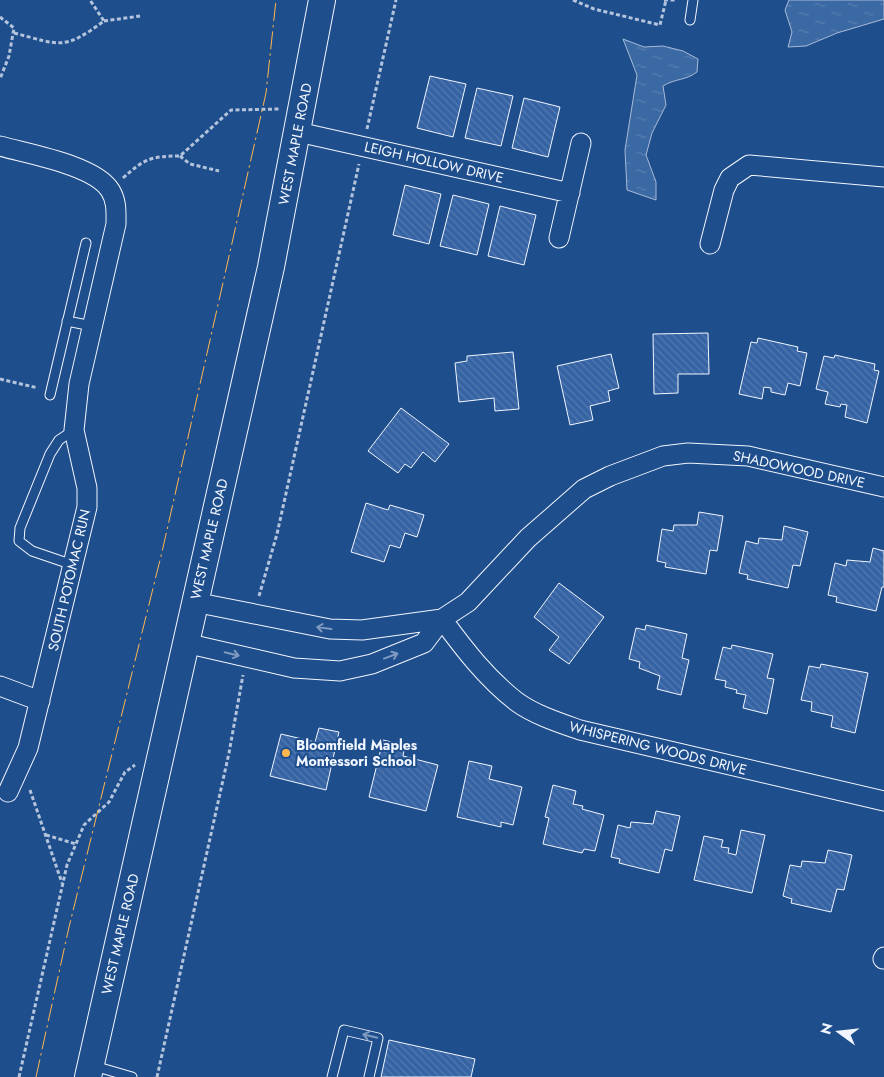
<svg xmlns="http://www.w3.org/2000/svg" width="884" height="1077" font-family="Jost,sans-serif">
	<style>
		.water { fill: url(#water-ripples); stroke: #a8bbd7 }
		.building { fill: url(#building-back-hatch); stroke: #f2f6ff }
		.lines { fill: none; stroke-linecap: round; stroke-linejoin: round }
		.service-casing { stroke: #f2f6ff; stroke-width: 11 }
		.minor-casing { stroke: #f2f6ff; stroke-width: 21 }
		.secondary-casing { stroke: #f2f6ff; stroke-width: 28 }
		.path { stroke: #b3c4dc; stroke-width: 3; stroke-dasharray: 4 2.5; stroke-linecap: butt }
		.service { stroke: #1f4e8c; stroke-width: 9 }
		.minor { stroke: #1f4e8c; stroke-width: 19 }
		.secondary { stroke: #1f4e8c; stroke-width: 26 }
		.power { stroke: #ffb74d; stroke-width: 1; stroke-dasharray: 18 4 2.5 4; stroke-linecap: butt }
		.oneway { stroke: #7e9ac0 }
		.poi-dot { fill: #ffb74d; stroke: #1f4e8c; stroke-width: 2 }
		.labels { text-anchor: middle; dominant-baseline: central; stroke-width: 4; stroke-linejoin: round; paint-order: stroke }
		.street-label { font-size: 14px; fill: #f2f6ff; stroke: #1f4e8c }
		.poi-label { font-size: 14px; font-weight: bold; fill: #f2f6ff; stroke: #1f4e8c; text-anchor: start }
	</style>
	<defs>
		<pattern id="water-ripples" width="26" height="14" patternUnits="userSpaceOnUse" patternTransform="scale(1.25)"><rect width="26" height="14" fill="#3b69a3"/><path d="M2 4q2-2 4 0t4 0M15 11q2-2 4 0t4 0" fill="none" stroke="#587fb1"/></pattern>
		<pattern id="building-back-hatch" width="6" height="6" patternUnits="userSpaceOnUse" patternTransform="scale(1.25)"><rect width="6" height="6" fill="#3563a3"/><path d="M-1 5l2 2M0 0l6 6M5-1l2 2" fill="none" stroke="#537ab1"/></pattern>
	</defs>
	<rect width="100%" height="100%" fill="#1f4e8c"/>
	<!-- water -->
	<path class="water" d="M789,0H884V19L837,33L806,46L788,47L792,32L785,10Z
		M623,39L644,47L663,46L683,51L698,59L697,72C685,81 676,78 663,86L666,105L652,133L646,155L656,182V200L627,190L625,150L637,75Z"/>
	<!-- building -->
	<path class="building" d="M430,76L466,84L453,137L417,128Z
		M477,88L513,96L501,146L465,138Z
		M524,98L560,107L548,157L512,148Z
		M405,185L441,194L429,244L393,235Z
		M453,195L489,204L477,255L440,246Z
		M500,206L536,215L524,265L488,256Z
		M708,333L709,374H678V393L654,394L653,334Z
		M758,338L798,347L797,351L807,353L800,386L788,383L785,395L771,392V388L764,387L762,399L739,394L751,342L757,343Z
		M513,352L519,409L495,411L494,398L459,402L455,363L467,361V356Z
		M611,354L619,388L608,391L610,401L590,406L593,420L570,425L557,366Z
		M835,355L875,364L874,370L879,371L867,423L845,417L847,405L841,404L840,407L825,404L828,392L816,389L824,356L834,358Z
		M401,408L449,444L435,462L423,452L411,468L405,464L398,473L368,451Z
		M366,503L388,510L390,505L424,515L417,537L405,533L400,548L390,545L384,562L351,552Z
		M699,512L723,516L717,551L710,550L706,574L665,567L666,563L657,561L662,529L673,531L674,525H697Z
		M784,526L808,532L800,566L793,565L788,588L747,579L748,575L739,573L746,541L758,544L759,538L782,540Z
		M873,548L884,551V587H882L876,611L836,602L837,597L828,595L835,563L846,566L847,560L870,562Z
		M559,583L604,617L569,664L549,650L559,637L534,617Z
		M646,625L687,634L682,658L689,660L681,695L657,689L660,676L639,668L640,662L629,659L636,628L645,630Z
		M732,645L773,654L767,678L774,679L767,714L743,708L746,695L736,693L737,690L725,687L726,681L715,679L723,647L731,649Z
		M821,664L868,673L855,733L831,727L833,716L811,711L812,702L801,700L809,666L820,668Z
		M319,728L339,732L326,790L270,776L281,734L315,742Z
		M383,740L405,745L403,756L438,765L426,811L369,797Z
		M469,761L492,766L489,779L522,787L513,825L501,822V827L457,817Z
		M553,785L576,791L573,804L583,806L582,809L604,815L595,851L584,849L582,853L543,844L549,818L545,817Z
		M656,811L680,816L672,851L665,849L659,873L619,863L620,859L611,857L618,825L630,828L631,822L653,824Z
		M741,830L765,835L752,893L694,880L704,836L723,840L721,847L729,848L728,853L736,855Z
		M828,850L852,855L844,890L837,889L831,912L791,903L792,899L783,896L790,865L801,867L802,861L825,863Z
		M389,1040L475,1059L471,1077H381Z"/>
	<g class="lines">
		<!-- service casing -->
		<g class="service-casing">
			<path id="service" d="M690,20L693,0
				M67,321L92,326
				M50,395L86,243
				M73,565L32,551L19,541L20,528L50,454L59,440L74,430
				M94,1066L132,1077
				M332,1077L344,1030L378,1038L369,1077"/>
		</g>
		<!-- minor casing -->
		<g class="minor-casing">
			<path id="minor" d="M298,132L570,193
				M0,146C28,154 94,165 110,190C117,201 116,212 116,224L79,384L74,430L87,488V507L28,748L8,792
				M559,238L581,143
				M710,244L724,190L730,178L749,165L884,177
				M194,602L330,629L362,630L442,619
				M442,619C464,649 487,679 517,702C535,715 560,723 580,730L884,801
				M185,643L294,668L340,671L372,664L424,643L442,619L468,602L528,538L584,489L610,476L663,456L688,453L748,456L884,487
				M0,686L40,701
				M883,959L884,957"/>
		</g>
		<!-- secondary casing -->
		<g class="secondary-casing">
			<path id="secondary" d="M88,1077L271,267L322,0"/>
		</g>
		<!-- path -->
		<path class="path" d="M573,0L594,9L660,25L666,0
			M664,0H676
			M0,17L14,28L9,56L0,79
			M104,21L140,16
			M14,33C61,45 63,51 104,21L90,0
			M367,129L396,0
			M180,156L190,164L219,171
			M123,178C144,159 151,156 180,156L231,110L279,109
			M0,379L38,388
			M259,596L277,534L359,164
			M30,790L62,883
			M46,835L76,844
			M19,1077L67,865L84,825L109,802L125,772L135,765
			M157,1077L229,753L243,675"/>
		<!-- service -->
		<use href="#service" class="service"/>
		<!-- minor -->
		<use href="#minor" class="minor"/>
		<!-- secondary -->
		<use href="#secondary" class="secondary"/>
		<!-- power -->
		<path class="power" d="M36,1077L69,927L162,552L266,93L276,0"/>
	</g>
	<!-- one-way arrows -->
	<defs><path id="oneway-shaft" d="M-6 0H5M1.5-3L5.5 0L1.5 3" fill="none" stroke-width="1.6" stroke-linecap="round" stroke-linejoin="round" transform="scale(1.25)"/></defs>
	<g class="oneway">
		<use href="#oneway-shaft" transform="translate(324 628) rotate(-172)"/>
		<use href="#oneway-shaft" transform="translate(232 654) rotate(13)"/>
		<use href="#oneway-shaft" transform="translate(391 656) rotate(-21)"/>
		<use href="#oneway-shaft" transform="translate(370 1036) rotate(-166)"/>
	</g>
	<!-- markers -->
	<circle class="poi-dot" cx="286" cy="753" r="5"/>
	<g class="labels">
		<!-- street labels -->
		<g class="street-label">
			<text transform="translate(295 144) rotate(-79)">WEST MAPLE ROAD</text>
			<text transform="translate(434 162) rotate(13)">LEIGH HOLLOW DRIVE</text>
			<text transform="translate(799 469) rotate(12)">SHADOWOOD DRIVE</text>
			<text transform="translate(209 539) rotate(-77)">WEST MAPLE ROAD</text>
			<text transform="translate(69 580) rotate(-77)">SOUTH POTOMAC RUN</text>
			<text transform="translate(658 748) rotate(14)">WHISPERING WOODS DRIVE</text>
			<text transform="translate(120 934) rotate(-77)">WEST MAPLE ROAD</text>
		</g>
		<!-- poi labels -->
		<g class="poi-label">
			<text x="296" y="745">Bloomfield Maples<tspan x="296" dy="16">Montessori School</tspan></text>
		</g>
	</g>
	<!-- north arrow -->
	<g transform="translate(839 1032) rotate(285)" stroke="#1f4e8c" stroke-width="4" paint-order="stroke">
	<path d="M0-4L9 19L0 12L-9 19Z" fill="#f2f6ff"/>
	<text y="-8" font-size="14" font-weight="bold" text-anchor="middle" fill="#f2f6ff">N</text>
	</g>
</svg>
